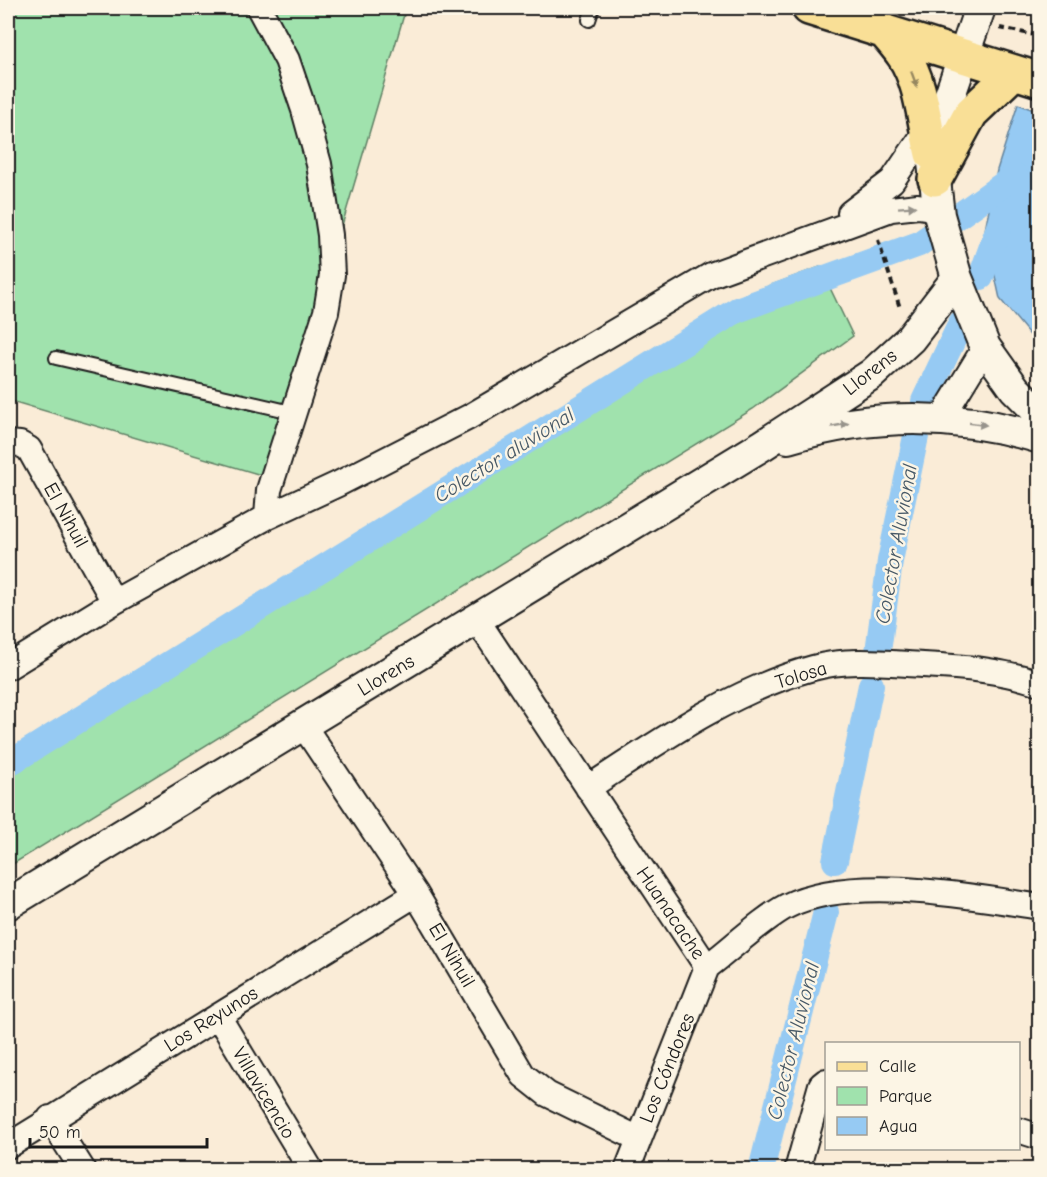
<svg xmlns="http://www.w3.org/2000/svg" width="1047" height="1177" font-family="'Comic Neue',sans-serif">
	<style>
		.green { fill: #a0e2ad; stroke: #5e7f64; stroke-width: 1.5 }
		.water { fill: #96caf3; stroke: #65849d; stroke-width: 1.5 }
		.lines { fill: none; stroke-linecap: round; stroke-linejoin: round }
		.canal { stroke: #96caf3; stroke-width: 26 }
		.service-casing { stroke: #1c1c1c; stroke-width: 16 }
		.minor-casing { stroke: #1c1c1c; stroke-width: 28 }
		.tertiary-casing { stroke: #1c1c1c; stroke-width: 34 }
		.primary-casing { stroke: #1c1c1c; stroke-width: 38 }
		.path { stroke: #1c1c1c; stroke-width: 4; stroke-dasharray: 6 4.5; stroke-linecap: butt }
		.service { stroke: #fcf5e5; stroke-width: 12 }
		.minor { stroke: #fcf5e5; stroke-width: 24 }
		.tertiary { stroke: #fcf5e5; stroke-width: 30 }
		.primary { stroke: #f9df96; stroke-width: 33 }
		.oneway { fill: #96875f }
		.oneway2 { fill: #97938b }
		.labels { text-anchor: middle; dominant-baseline: central; stroke-width: 5; stroke-linejoin: round; paint-order: stroke }
		.street-label { font-size: 20px; fill: #1c1c1c; stroke: #fcf5e5 }
		.water-label { font-size: 21px; font-style: italic; fill: #475967; stroke: #fcf5e5 }
	</style>
	<rect width="100%" height="100%" fill="#faecd7"/>
	<filter id="ink" filterUnits="userSpaceOnUse"><feTurbulence type="fractalNoise" baseFrequency=".0167" numOctaves="2"/><feDisplacementMap in="SourceGraphic" scale="12" xChannelSelector="R" yChannelSelector="G"/><feConvolveMatrix kernelMatrix="1 2 1 2 8 2 1 2 1" color-interpolation-filters="sRGB"/></filter>
	<g filter="url(#ink)">
		<!-- green -->
		<path class="green" d="M8,8H406L268,477L8,400Z
			M820,267L853,336L753,409L8,867V775L742,296Z"/>
		<!-- water -->
		<path class="water" d="M1018,104L1039,112V346L1000,299L985,230L997,170Z"/>
		<g class="lines">
			<!-- canal -->
			<path class="canal" d="M981,277L1001,221
				M924,401L961,323
				M878,652L890,561L916,436
				M8,764L737,310L919,244L1015,176
				M835,861L871,685
				M761,1170L826,912"/>
			<!-- service casing -->
			<g class="service-casing">
				<path id="service" d="M589,20L593,8
					M56,358L296,413"/>
			</g>
			<!-- minor casing -->
			<g class="minor-casing">
				<path id="minor" d="M259,8L287,60L304,110L319,164L330,235L332,275L326,312L269,490L267,517
					M850,213L892,181L926,131
					M941,419L985,347
					M8,443L20,444L29,449L114,602
					M477,620L707,967
					M8,667L114,602L267,517L338,484L469,417L711,275L891,209L918,206L938,209
					M303,725L416,894L523,1075L547,1094L639,1139
					M588,788C658,742 732,690 813,668C849,658 886,663 923,665C963,667 1001,670 1040,683
					M707,967C730,950 762,919 787,906C852,874 969,896 1040,907
					M218,1016L311,1170
					M50,1118L83,1170
					M1018,1130L1040,1137
					M8,1146L416,894
					M627,1170L707,967
					M797,1170L821,1085L826,1081"/>
			</g>
			<!-- tertiary casing -->
			<g class="tertiary-casing">
				<path id="tertiary" d="M980,8L940,124L932,154L939,215L957,278L985,347L1015,389L1040,414
					M788,438C871,413 957,413 1040,438
					M8,904L763,445L872,374L910,339L957,278"/>
			</g>
			<!-- primary casing -->
			<g class="primary-casing">
				<path id="primary" d="M809,8L1040,80
					M883,30C890,38 898,47 904,56C922,84 924,122 932,154
					M935,179L971,113L1014,72"/>
			</g>
			<!-- path -->
			<path class="path" d="M934,8L950,14
				M1000,28L1040,36
				M878,240L900,308"/>
			<!-- service -->
			<use href="#service" class="service"/>
			<!-- minor -->
			<use href="#minor" class="minor"/>
			<!-- tertiary -->
			<use href="#tertiary" class="tertiary"/>
			<!-- primary -->
			<use href="#primary" class="primary"/>
		</g>
		<!-- one-way arrows -->
		<defs><path id="oneway-solid" d="M-6-.8H1V-3.2L6.5 0L1 3.2V.8H-6Z" transform="scale(1.5)"/></defs>
		<use class="oneway" href="#oneway-solid" transform="translate(914 79) rotate(70)"/>
		<g class="oneway2">
			<use href="#oneway-solid" transform="translate(907 207) rotate(-4)"/>
			<use href="#oneway-solid" transform="translate(978 424) rotate(8)"/>
			<use href="#oneway-solid" transform="translate(840 425) rotate(-10)"/>
		</g>
	</g>
	<g class="labels">
		<!-- street labels -->
		<g class="street-label">
			<text transform="translate(870 372) rotate(-38)">Llorens</text>
			<text transform="translate(66 515) rotate(61)">El Nihuil</text>
			<text transform="translate(386 675) rotate(-31)">Llorens</text>
			<text transform="translate(801 675) rotate(-17)">Tolosa</text>
			<text transform="translate(671 913) rotate(56)">Huanacache</text>
			<text transform="translate(452 955) rotate(59)">El Nihuil</text>
			<text transform="translate(211 1019) rotate(-32)">Los Reyunos</text>
			<text transform="translate(667 1068) rotate(-68)">Los Cóndores</text>
			<text transform="translate(264 1093) rotate(59)">Villavicencio</text>
		</g>
		<!-- water labels -->
		<g class="water-label">
			<text transform="translate(504 455) rotate(-32)">Colector aluvional</text>
			<text transform="translate(896 544) rotate(-80)">Colector Aluvional</text>
			<text transform="translate(793 1041) rotate(-76)">Colector Aluvional</text>
		</g>
	</g>
	<!-- margin -->
	<rect width="1047" height="1177" fill="none" stroke="#fcf5e5" stroke-width="30"/>
	<rect x="15" y="15" width="1017" height="1147" fill="none" stroke="#1c1c1c" stroke-width="2" filter="url(#ink)"/>
	<!-- legend -->
	<rect x="825" y="1042" width="195" height="108" fill="#fcf5e5" stroke="#a29e95" stroke-width="1.5"/>
	<rect x="837" y="1062" width="30" height="9" fill="#f9df96" stroke="#a29e95" stroke-width="1.5"/>
	<text x="879" y="1072" font-size="18" fill="#1c1c1c">Calle</text>
	<rect x="837" y="1087" width="30" height="18" fill="#a0e2ad" stroke="#a29e95" stroke-width="1.5"/>
	<text x="879" y="1102" font-size="18" fill="#1c1c1c">Parque</text>
	<rect x="837" y="1117" width="30" height="18" fill="#96caf3" stroke="#a29e95" stroke-width="1.5"/>
	<text x="879" y="1132" font-size="18" fill="#1c1c1c">Agua</text>
	<!-- scale -->
	<path d="M30 1138v9h177v-9" fill="none" stroke="#1c1c1c" stroke-width="3"/>
	<text x="39" y="1138" font-size="18" fill="#1c1c1c" stroke="#fcf5e5" stroke-width="4.5" paint-order="stroke">50 m</text>
</svg>
